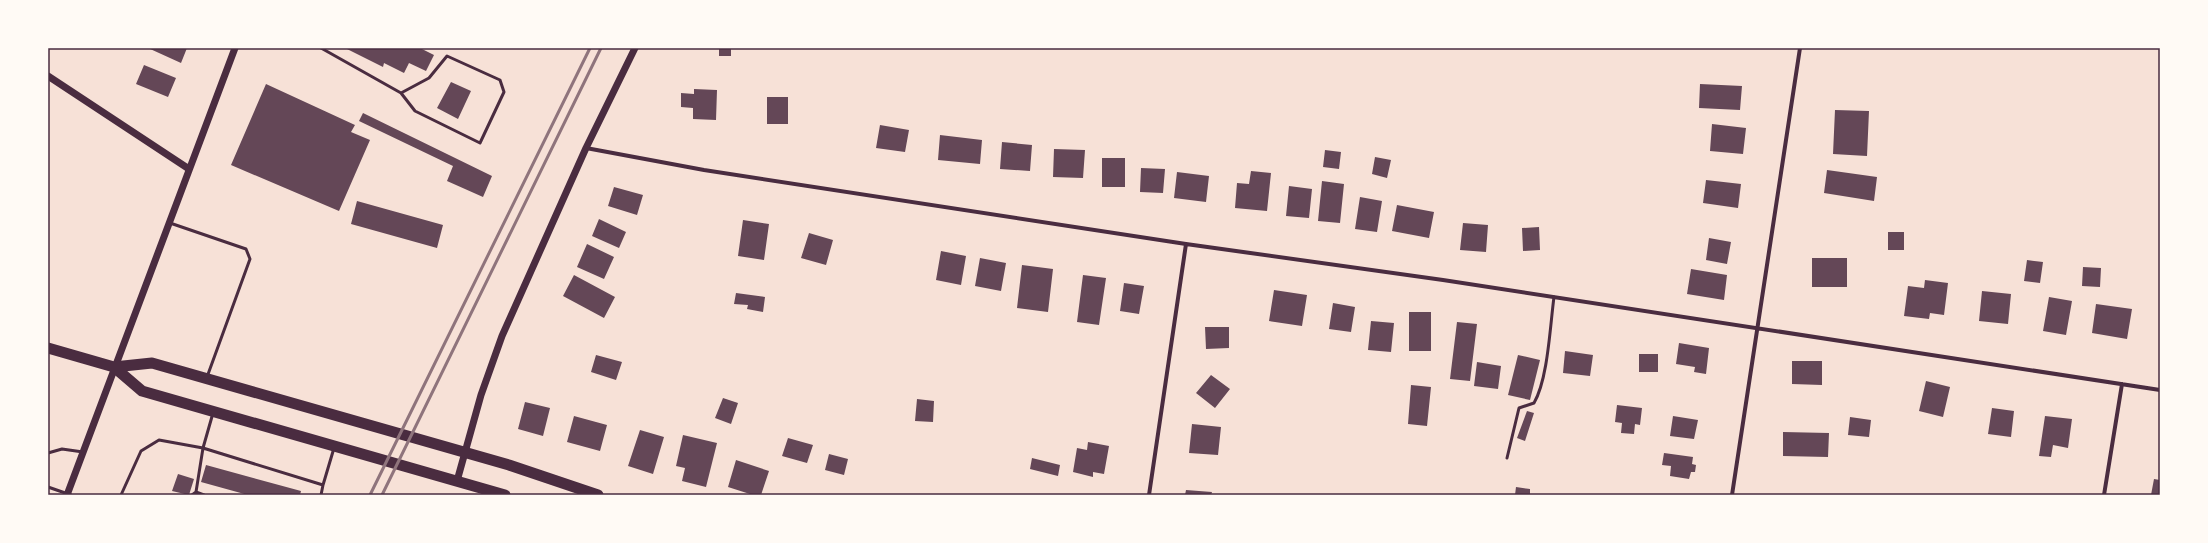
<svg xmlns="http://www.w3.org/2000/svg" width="2208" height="543" font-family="Mulish,sans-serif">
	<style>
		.building { fill: #644757 }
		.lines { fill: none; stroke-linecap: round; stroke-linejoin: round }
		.service { stroke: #4a2c40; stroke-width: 3 }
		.minor { stroke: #4a2c40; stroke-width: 4 }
		.tertiary { stroke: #4a2c40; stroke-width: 7 }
		.trunk { stroke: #4a2c40; stroke-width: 11 }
		.rail { stroke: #8f747c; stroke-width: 3 }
		.neatline { fill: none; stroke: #4a2c40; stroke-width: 1.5 }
	</style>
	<rect width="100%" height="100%" fill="#f7e1d7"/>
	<!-- building -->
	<path class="building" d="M148,48H187L181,63Z
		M345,48H420L434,55L426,71L409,63L404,73L384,63L383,67Z
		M719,48H731V56H719Z
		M144,65L176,78L168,97L136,84Z
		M451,82L471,91L458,119L437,108Z
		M266,84L355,125L351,132L370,140L339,211L231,165Z
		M1700,84L1742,86L1740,110L1699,108Z
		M694,89L717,90L716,120L693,119V108L681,107V93L694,94Z
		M767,97H788V124H767Z
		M1835,110L1869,111L1867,156L1833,154Z
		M363,113L492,176L483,197L447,181L453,166L359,121Z
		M1712,124L1746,128L1743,154L1710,151Z
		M880,125L909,130L905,152L876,148Z
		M940,135L982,140L980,164L938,160Z
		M1002,142L1032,145L1030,171L1000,169Z
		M1054,149L1085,150L1083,178L1053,177Z
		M1325,150L1341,152L1339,169L1323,167Z
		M1375,157L1391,160L1387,178L1372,174Z
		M1102,158H1125V187H1102Z
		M1141,168L1165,169L1163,193L1140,192Z
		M1827,170L1877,177L1874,201L1824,193Z
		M1251,171L1271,173L1267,211L1235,208L1237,183L1249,184Z
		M1177,172L1209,176L1206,202L1174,198Z
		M1706,180L1741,184L1738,208L1703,203Z
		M1322,181L1344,184L1340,223L1318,221Z
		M1289,186L1312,189L1309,218L1286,216Z
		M614,187L643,195L637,215L608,206Z
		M1360,197L1382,201L1377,232L1355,229Z
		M357,201L443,225L437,248L351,224Z
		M1397,205L1434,212L1429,238L1392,231Z
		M599,219L626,232L619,248L592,236Z
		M743,220L769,224L764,260L738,256Z
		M1463,223L1488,225L1486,252L1460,250Z
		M1539,227L1540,250L1523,251L1522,228Z
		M1888,232H1904V250H1888Z
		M809,233L833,240L826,265L801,258Z
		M1709,238L1731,242L1727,264L1706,260Z
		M587,244L614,257L604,279L577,267Z
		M941,251L966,256L961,285L936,280Z
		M980,258L1006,263L1001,291L975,286Z
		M1812,258H1847V287H1812Z
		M2027,260L2043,262L2040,283L2024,281Z
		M1022,265L1053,269L1048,312L1017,308Z
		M2083,267L2101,268L2100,287L2082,286Z
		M1691,269L1727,275L1724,300L1687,294Z
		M574,275L615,297L604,318L563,296Z
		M1083,275L1106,278L1099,325L1077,322Z
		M1925,280L1948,283L1944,315L1930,313L1929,319L1904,316L1908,286L1924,288Z
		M1124,283L1144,286L1139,314L1120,311Z
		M1274,290L1307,295L1302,326L1269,321Z
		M1982,291L2011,294L2008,324L1979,321Z
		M736,293L765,297L763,312L747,309L748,305L734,304Z
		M2049,297L2072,301L2066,335L2043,331Z
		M1333,303L1355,307L1351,332L1329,329Z
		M2096,304L2132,309L2127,339L2092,333Z
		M1409,312H1431V351H1409Z
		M1371,321L1394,323L1391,352L1368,350Z
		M1457,322L1477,324L1470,381L1450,379Z
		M1205,327H1229V348L1206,349Z
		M1679,343L1709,348L1706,374L1694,372L1695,367L1676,364Z
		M1565,351L1593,355L1590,376L1563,373Z
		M1639,354H1658V372H1639Z
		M596,355L622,362L616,380L591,372Z
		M1518,355L1540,360L1530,400L1508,395Z
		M1792,361H1822V385L1792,384Z
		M1477,362L1501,366L1498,389L1474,386Z
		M1211,375L1230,389L1215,408L1196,393Z
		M1926,381L1950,387L1943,417L1919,411Z
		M1411,385L1431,387L1427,426L1408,424Z
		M723,398L738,403L731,424L715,418Z
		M917,399L934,401L933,422L915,421Z
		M525,402L550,408L543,436L518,429Z
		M1617,405L1642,408L1640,425L1635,424L1634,434L1621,433L1622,423L1615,422Z
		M1992,408L2014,411L2011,437L1988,434Z
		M1527,411L1534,413L1525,441L1517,438Z
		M574,416L607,425L600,451L567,442Z
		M1673,416L1698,420L1694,439L1670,436Z
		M2045,416L2072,419L2068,448L2053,445L2051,457L2039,456Z
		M1850,417L1871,420L1869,437L1848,435Z
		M1192,424L1221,427L1218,455L1189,453Z
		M640,430L664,437L653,474L628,466Z
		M1783,432L1829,433L1828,457L1783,456Z
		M683,435L717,443L706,487L682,481L685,468L676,466Z
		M788,438L813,445L807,463L782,456Z
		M1088,442L1109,446L1104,474L1093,472V477L1073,472L1077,448L1087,450Z
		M1664,453L1693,457L1692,464L1696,465L1695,472H1691L1689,479L1670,476L1671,466L1662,465Z
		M829,454L848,459L844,475L825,470Z
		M1032,458L1060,465L1058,476L1030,469Z
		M736,460L769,471L761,495H753L728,487Z
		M206,465L301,491L300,495H248L201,482Z
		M178,474L194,479L189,495L172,491Z
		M2154,479L2160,480V495H2151Z
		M1516,487L1530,489V495H1515Z
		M1186,490L1212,492L1211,495H1185Z"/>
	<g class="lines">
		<!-- service -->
		<path class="service" d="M321,48L401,93L415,111L480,143L504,92L500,80L447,56L429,78L401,93
			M170,223L246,249L250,259L207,377
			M48,453L62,449L83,452
			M1507,458L1519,408L1534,403C1548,379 1550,326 1554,297
			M48,487L71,495
			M196,492L203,448L323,485L334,448
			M121,495L141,451L159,440L203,448L213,413
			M192,495L196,492L204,495
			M321,495L323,485"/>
		<!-- minor -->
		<path class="minor" d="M586,148L704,170L1186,244L1443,280L2160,390
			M1149,495L1186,244
			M1732,495L1800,48
			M2104,495L2122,384"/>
		<!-- tertiary -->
		<path class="tertiary" d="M48,76L189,169
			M457,481L481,395L502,336L586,148L635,48
			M67,495L235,48"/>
		<!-- trunk -->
		<path class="trunk" d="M48,348L114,367L152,363L509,465L598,495
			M114,367L142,391L505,495"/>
		<!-- rail -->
		<path class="rail" d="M370,495L590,48
			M382,495L601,48"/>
	</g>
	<!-- border -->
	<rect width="2208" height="543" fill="none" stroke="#fffaf5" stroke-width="98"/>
	<rect x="49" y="49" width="2110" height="445" class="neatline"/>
</svg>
